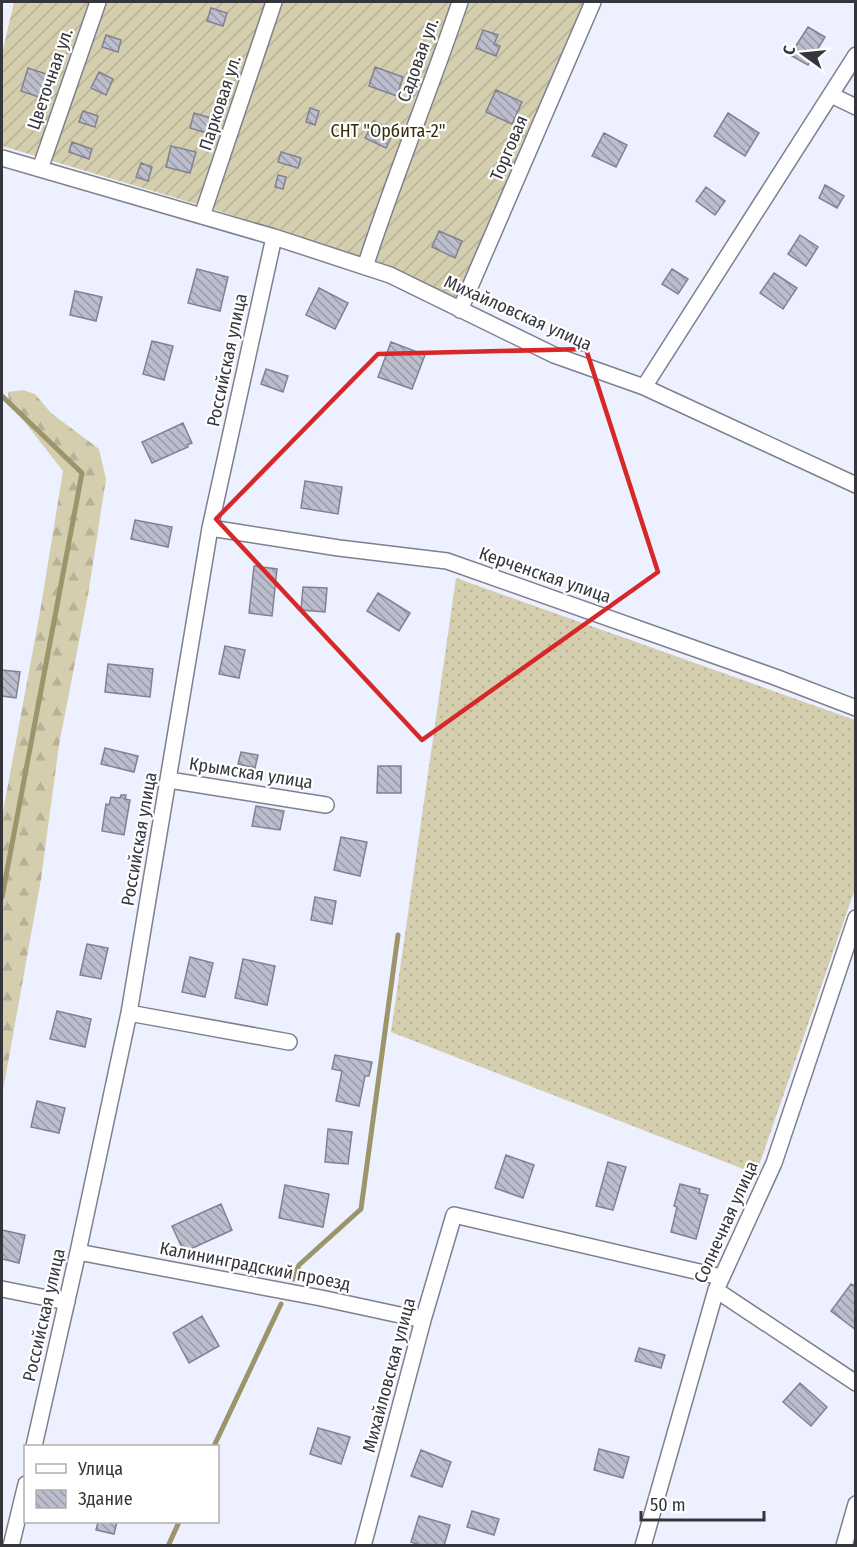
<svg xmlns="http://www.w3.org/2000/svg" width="857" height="1547" font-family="'Fira Sans Condensed',sans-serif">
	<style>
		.grass { fill: url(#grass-dots) }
		.forest { fill: url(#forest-firs) }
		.garden { fill: url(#garden-furrows) }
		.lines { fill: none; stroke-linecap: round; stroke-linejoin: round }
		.stream { stroke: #9d946b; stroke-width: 5 }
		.building { fill: url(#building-back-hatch); stroke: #80828f; stroke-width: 1.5 }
		.street-casing { stroke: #7d808d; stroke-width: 18 }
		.street { stroke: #fff; stroke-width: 15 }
		.marked { fill: none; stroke: #d62828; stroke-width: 4.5; stroke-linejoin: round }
		.labels { text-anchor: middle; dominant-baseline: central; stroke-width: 4.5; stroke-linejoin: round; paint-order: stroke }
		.street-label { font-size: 18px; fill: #35363c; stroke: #fff }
		.park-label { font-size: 18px; fill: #332c08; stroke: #fff }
	</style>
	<defs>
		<pattern id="grass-dots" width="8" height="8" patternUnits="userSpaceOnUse" patternTransform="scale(1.5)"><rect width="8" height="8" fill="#d5ceae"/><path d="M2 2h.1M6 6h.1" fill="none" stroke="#b7b297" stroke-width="1.8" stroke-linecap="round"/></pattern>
		<pattern id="forest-firs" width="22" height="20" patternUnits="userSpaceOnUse" patternTransform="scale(1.5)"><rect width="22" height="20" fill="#d5ceae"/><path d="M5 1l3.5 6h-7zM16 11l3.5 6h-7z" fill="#b7b297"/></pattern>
		<pattern id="garden-furrows" width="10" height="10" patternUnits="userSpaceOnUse" patternTransform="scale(1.5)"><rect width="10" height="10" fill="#d5ceae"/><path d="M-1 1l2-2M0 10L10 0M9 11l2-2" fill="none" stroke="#b7b297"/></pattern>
		<pattern id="building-back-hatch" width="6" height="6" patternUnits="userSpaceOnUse" patternTransform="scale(1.5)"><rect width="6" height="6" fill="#bcbecd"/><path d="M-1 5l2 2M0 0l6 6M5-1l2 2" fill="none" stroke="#9a9ba8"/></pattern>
	</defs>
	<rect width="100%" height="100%" fill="#edf0ff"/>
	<!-- grass -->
	<path class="grass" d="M456,578L855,720V889L756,1174L391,1032Z"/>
	<!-- forest -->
	<path class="forest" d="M23,390L35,394L51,413L99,449L106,479L88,595L59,745L41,879L2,1096V817L40,612L63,471L9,402L8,392Z"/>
	<!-- garden -->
	<path class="garden" d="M14,2H586L458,301L389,267L216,210L2,146V54Z"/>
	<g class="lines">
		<!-- stream -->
		<path class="stream" d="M2,396L82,473L2,897
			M293,1279L299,1265L361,1209L398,935
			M214,1446L281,1304
			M168,1546L179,1522"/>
	</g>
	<!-- building -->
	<path class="building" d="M211,8L227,13L223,26L207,21Z
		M808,27L825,37L808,65L790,55Z
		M483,30L498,35L494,44L500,46L496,56L476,48Z
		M106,35L121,40L118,52L102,47Z
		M375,67L403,77L397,96L369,86Z
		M28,68L52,76L45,99L21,91Z
		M99,72L113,79L106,95L91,88Z
		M496,90L522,102L512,124L486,112Z
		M310,108L319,111L315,125L306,122Z
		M83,111L98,116L95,127L79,122Z
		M194,113L214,119L210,134L190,128Z
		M728,113L759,133L745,156L714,136Z
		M374,121L394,131L386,148L365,138Z
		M604,133L627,145L616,167L592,156Z
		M72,142L92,149L89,159L69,152Z
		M171,146L196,152L190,173L166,167Z
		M281,152L301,158L298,168L278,162Z
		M141,163L152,167L148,181L136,177Z
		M278,175L286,177L283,189L275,187Z
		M825,185L844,196L837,208L819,198Z
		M706,187L725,201L715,215L696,201Z
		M439,231L462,241L455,258L432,247Z
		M800,235L818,247L806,266L788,254Z
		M197,269L228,277L220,311L188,303Z
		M672,269L688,279L678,294L662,284Z
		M774,273L797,288L783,309L760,293Z
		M319,288L348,303L335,329L306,315Z
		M75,291L102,297L96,321L70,315Z
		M152,341L173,346L164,380L143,374Z
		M391,342L425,355L412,389L378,377Z
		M266,369L288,376L283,392L261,384Z
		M183,423L192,443L187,445L188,447L152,463L142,442Z
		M305,481L342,487L338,514L301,508Z
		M135,520L172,527L168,547L131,539Z
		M254,566L277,569L272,616L249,613Z
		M303,587L327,588L325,612L301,610Z
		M378,593L410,613L399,631L367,611Z
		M225,646L245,650L239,678L219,674Z
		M108,664L153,669L150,697L105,692Z
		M2,670L20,672L16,698L2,696Z
		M105,748L138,756L134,772L101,764Z
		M241,752L258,755L255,768L238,764Z
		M378,766H401V793H377Z
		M121,795H126L125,799L130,800L124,835L102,831L106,804L109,805L111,797L120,798Z
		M256,806L284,811L280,830L252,826Z
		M341,837L367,842L360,876L334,870Z
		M315,897L336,901L332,924L311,920Z
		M87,944L108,948L101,979L80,975Z
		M190,957L213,963L205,997L182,992Z
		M243,959L275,966L267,1005L235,998Z
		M57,1011L91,1019L85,1047L50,1039Z
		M335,1055L372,1062L369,1076H365L359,1106L336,1101L342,1071L332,1069Z
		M37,1101L65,1108L59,1133L31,1127Z
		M328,1129L352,1132L348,1164L325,1162Z
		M506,1155L534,1165L523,1198L495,1188Z
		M608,1162L626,1167L613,1210L596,1206Z
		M680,1184L700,1189L699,1193L708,1195L696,1239L671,1232L677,1207L674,1206Z
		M285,1185L329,1194L323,1227L279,1218Z
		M221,1204L232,1230L184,1252L172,1226Z
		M2,1230L25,1235L19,1263L2,1259Z
		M851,1284L856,1287V1330L831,1311Z
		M202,1316L219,1346L189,1363L173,1333Z
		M639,1348L665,1355L661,1368L635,1361Z
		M800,1383L827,1407L811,1426L783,1402Z
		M318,1428L350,1437L341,1464L310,1454Z
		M599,1449L629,1457L623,1478L594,1470Z
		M421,1450L451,1462L442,1487L411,1476Z
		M472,1511L499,1519L494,1535L467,1527Z
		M419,1516L450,1525L444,1546H422L411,1542Z
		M98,1522H117L114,1534L96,1530Z"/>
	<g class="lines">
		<!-- street casing -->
		<g class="street-casing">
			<path id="street" d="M831,95L856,107
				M2,158L274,237L390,275L554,355L644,387L856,485
				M40,169L98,2
				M202,216L274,2
				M365,267C394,177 430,91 460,2
				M460,310L593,2
				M644,387L856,55
				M210,528L339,548L447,561L775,677L856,708
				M169,780L326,805
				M129,1013L289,1042
				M78,1252L321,1298L423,1320
				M2,1289L67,1302
				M716,1290L856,1383
				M34,1446L78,1252L129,1013L210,528L274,237
				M11,1546L26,1484
				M363,1546L423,1320L454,1215L721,1277
				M643,1546L716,1290L774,1163L856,918
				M844,1546L856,1504"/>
		</g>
		<!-- street -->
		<use href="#street" class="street"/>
	</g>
	<!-- marked area -->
	<path class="marked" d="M586,349L658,572L422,740L216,519L378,354Z"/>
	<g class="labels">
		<!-- street labels -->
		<g class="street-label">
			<text transform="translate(418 60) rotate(-70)">Садовая ул.</text>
			<text transform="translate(50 79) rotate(-71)">Цветочная ул.</text>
			<text transform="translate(220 103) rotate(-72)">Парковая ул.</text>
			<text transform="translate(509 148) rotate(-67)">Торговая</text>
			<text transform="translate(518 313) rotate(24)">Михайловская улица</text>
			<text transform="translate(227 360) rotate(-78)">Российская улица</text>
			<text transform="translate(545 575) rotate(19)">Керченская улица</text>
			<text transform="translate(251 773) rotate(9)">Крымская улица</text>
			<text transform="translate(139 839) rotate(-80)">Российская улица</text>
			<text transform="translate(726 1222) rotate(-66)">Солнечная улица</text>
			<text transform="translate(255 1266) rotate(11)">Калининградский проезд</text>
			<text transform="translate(44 1315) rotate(-77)">Российская улица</text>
			<text transform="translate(389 1375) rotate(-75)">Михайловская улица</text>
		</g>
		<!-- park labels -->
		<g class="park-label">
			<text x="388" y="131">СНТ "Орбита-2"</text>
		</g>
	</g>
	<!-- border -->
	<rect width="857" height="1547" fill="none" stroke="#35363c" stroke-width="6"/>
	<!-- legend -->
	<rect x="24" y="1445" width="195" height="78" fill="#ffffff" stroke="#aeafb1" stroke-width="1.5"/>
	<rect x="36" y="1464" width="30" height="9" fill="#ffffff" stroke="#aeafb1" stroke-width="1.5"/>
	<text x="78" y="1475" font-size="18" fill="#35363c">Улица</text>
	<rect x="36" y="1490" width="30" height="18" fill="url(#building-back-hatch)" stroke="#aeafb1" stroke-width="1.5"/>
	<text x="78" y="1505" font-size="18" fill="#35363c">Здание</text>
	<!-- north arrow -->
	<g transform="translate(803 54) rotate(285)" stroke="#ffffff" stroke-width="4.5" paint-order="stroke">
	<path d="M0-4.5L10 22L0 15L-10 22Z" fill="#35363c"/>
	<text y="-9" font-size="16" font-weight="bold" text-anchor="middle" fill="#35363c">С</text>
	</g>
	<!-- scale -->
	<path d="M641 1511v9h123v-9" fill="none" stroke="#35363c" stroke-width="3"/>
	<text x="650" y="1511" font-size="18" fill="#35363c" stroke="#ffffff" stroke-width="4.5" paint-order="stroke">50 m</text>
</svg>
